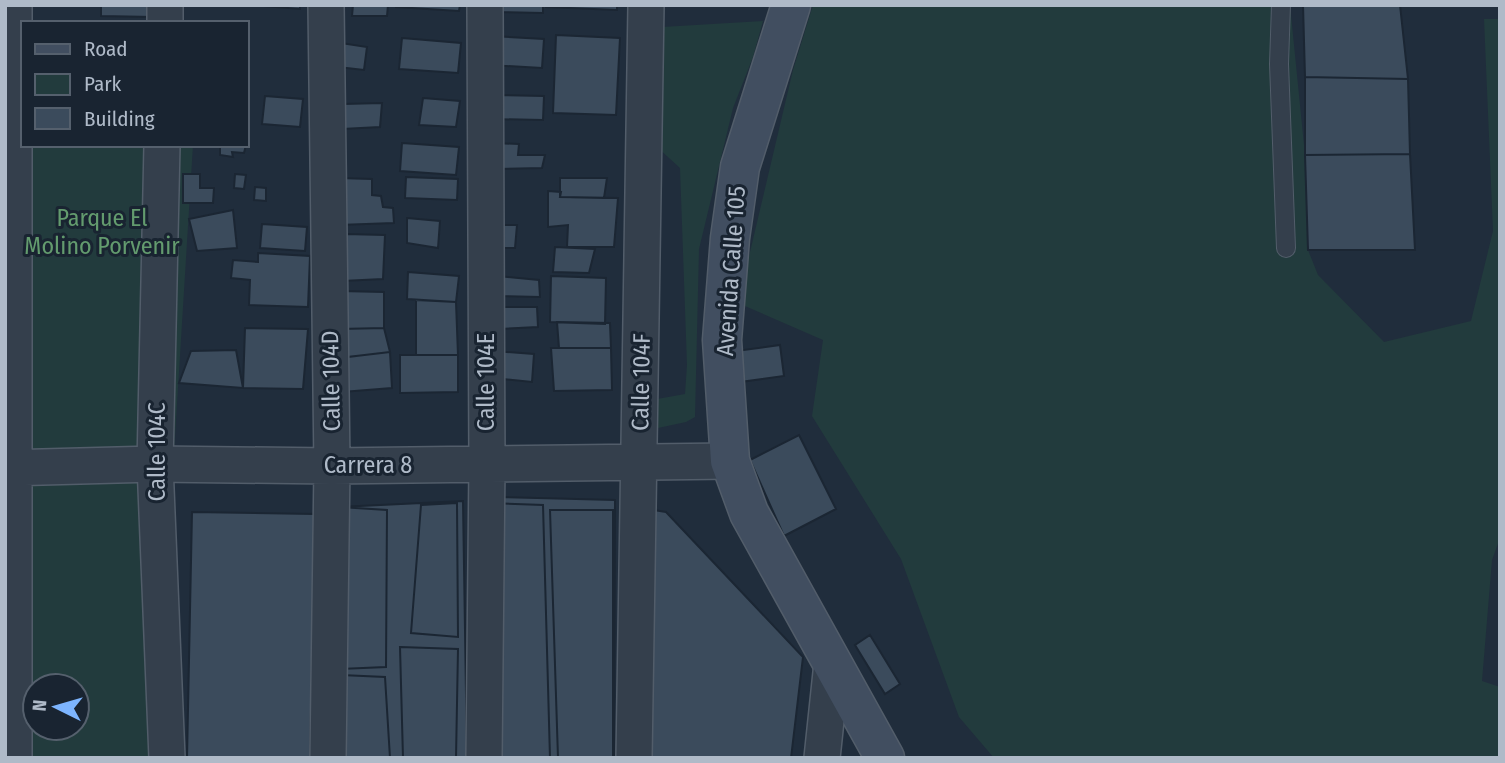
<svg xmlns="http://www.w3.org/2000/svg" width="1505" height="763" font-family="'Fira Sans Condensed',sans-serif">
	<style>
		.green { fill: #223b3d; fill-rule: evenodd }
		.building { fill: #3b4b5c; stroke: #1b2633; stroke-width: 2 }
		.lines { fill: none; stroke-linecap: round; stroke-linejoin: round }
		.service-casing { stroke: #525d6a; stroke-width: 20 }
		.minor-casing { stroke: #525d6a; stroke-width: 38 }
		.secondary-casing { stroke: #525d6a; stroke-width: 41 }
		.service { stroke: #343f4c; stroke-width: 18 }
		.minor { stroke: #343f4c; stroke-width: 35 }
		.secondary { stroke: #414e60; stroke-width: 38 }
		.labels { text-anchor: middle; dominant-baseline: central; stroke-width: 6; stroke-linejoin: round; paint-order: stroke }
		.park-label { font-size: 24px; fill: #639b6e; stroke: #192431 }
		.street-label { font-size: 24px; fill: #afbac8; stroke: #192431 }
	</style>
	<rect width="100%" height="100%" fill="#202d3c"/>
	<!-- green -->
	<path class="green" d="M813,5H1290L1305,155L1308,250L1318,275L1384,342L1471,321L1493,231L1484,19H1500V538L1492,560L1482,681L1500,687V758H994L959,717L901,559L812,416L823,340L738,303L793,70Z
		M763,21L753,57L733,108L699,249L695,417L686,422L658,428L657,399L685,394L687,365L680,168L657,147L662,27Z
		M23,145H193L173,469L174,758H14ZM35,686H77V728H35Z"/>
	<!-- building -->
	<path class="building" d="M101,5H153V17L101,16Z
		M251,5H300V9Z
		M353,5H388L387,16H352Z
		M396,5H460L459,11L396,7Z
		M493,5H543V13L492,12Z
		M546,5H617V10L546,7Z
		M1303,5H1400L1408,79L1305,77Z
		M556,35L620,38L616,115L553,113Z
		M490,36L544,39L542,68L489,65Z
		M402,38L461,43L458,73L399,69Z
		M341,43L367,47L364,70L338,67Z
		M1305,77L1408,79L1410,154L1305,155Z
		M490,95L544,96L543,120L490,119Z
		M265,96L303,99L300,127L262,124Z
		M423,98L460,101L456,127L419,125Z
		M382,103L380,127L342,129L343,104Z
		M402,143L459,147L456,175L400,171Z
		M494,143L519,144L518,155H545L542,168L494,169Z
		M220,145H246L244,153L232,152L233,157L220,155Z
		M1410,154L1415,250H1308L1305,155Z
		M183,174H200V188H214L213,203H183Z
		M235,174L246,175L244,189L234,188Z
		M406,177L458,179L457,200L405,198Z
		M338,178L372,179V195L381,196L383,207L393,208L394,223L338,225Z
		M560,178H607L604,198L560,197Z
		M255,187L266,188V201L254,200Z
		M548,191L561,192L560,197L618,198L614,247H567L568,225L548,227Z
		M233,210L237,248L197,251L189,219Z
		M407,218L440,221L438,248L407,243Z
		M262,224L307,227L305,251L260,248Z
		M495,225H517L515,248H493Z
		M345,234L385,235L383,279L342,281Z
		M555,247L595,249L589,273L553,272Z
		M258,253L310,256L308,307L249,305L250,280L231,278L233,260L258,262Z
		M408,272L459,276L456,302L407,299Z
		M498,276L539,280L540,297L496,296Z
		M551,276L606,278L605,324L550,322Z
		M340,291L384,292V328L340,329Z
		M416,300L456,302L458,355H416Z
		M501,307H537L538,327L499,329Z
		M557,322L610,323L611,348H559Z
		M245,328L308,329L303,389L243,388Z
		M384,328L390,352L339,358L340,329Z
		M780,345L784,376L740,382L736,351Z
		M551,348H611L612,390L554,391Z
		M236,350L243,388L179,383L191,351Z
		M493,351L534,354L532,382L492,378Z
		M390,352L392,388L342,392L339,358Z
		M400,355H458V392L400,393Z
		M799,435L836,509L784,536L750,460Z
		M501,497L615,500L614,758H501Z
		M463,501L467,758H336L339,507Z
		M457,503L458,637L411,633L421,505Z
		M487,503L543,505L550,758H493Z
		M340,507L387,510L386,667L340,669Z
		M641,508L666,512L803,657L791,758H643Z
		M550,510H613V758H558Z
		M192,512L315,514L310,758H187Z
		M870,635L900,684L885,694L855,645Z
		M400,647L458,649L456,758H403Z
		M341,675L385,677L390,758H341Z"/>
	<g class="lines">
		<!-- service casing -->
		<g class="service-casing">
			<path id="service" d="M1281,5L1279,64L1286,248"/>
		</g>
		<!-- minor casing -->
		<g class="minor-casing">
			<path id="minor" d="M326,5L332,466L328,758
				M165,23V5
				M162,145L155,464L167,758
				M5,468L155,464L332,466L730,461
				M14,758V5
				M484,758L487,464L485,5
				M634,758L646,5
				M822,758L832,663"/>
		</g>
		<!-- secondary casing -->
		<g class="secondary-casing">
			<path id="secondary" d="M791,5L740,167L730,238L722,340L730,461L749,513L885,758"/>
		</g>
		<!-- service -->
		<use href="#service" class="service"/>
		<!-- minor -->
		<use href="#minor" class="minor"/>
		<!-- secondary -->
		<use href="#secondary" class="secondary"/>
	</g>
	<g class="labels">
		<!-- park labels -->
		<g class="park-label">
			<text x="102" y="218">Parque El<tspan x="102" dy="28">Molino Porvenir</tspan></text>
		</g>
		<!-- street labels -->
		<g class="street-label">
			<text transform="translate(731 271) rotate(-86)">Avenida Calle 105</text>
			<text transform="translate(331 381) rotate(-91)">Calle 104D</text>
			<text transform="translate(486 382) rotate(-90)">Calle 104E</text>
			<text transform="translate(641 382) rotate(-89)">Calle 104F</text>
			<text transform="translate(157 452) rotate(-90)">Calle 104C</text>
			<text x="368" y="465">Carrera 8</text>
		</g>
	</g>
	<!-- border -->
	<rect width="1505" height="763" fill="none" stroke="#afbac8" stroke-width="14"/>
	<!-- legend -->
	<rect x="21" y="21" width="228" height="126" fill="#192431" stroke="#55606d" stroke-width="2"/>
	<rect x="35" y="44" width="35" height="10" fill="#414e60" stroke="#55606d" stroke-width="2"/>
	<text x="84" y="56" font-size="21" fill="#afbac8">Road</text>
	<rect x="35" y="74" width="35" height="21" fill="#223b3d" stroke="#55606d" stroke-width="2"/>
	<text x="84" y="91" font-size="21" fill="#afbac8">Park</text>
	<rect x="35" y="108" width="35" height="21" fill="#3b4b5c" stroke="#55606d" stroke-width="2"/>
	<text x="84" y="126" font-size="21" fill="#afbac8">Building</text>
	<!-- north arrow -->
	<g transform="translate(56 707) rotate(275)"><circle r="33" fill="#192431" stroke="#55606d" stroke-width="2"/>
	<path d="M0-5L12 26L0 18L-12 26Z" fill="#7db5ff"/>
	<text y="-10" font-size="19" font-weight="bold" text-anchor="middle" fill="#afbac8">N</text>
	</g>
</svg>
